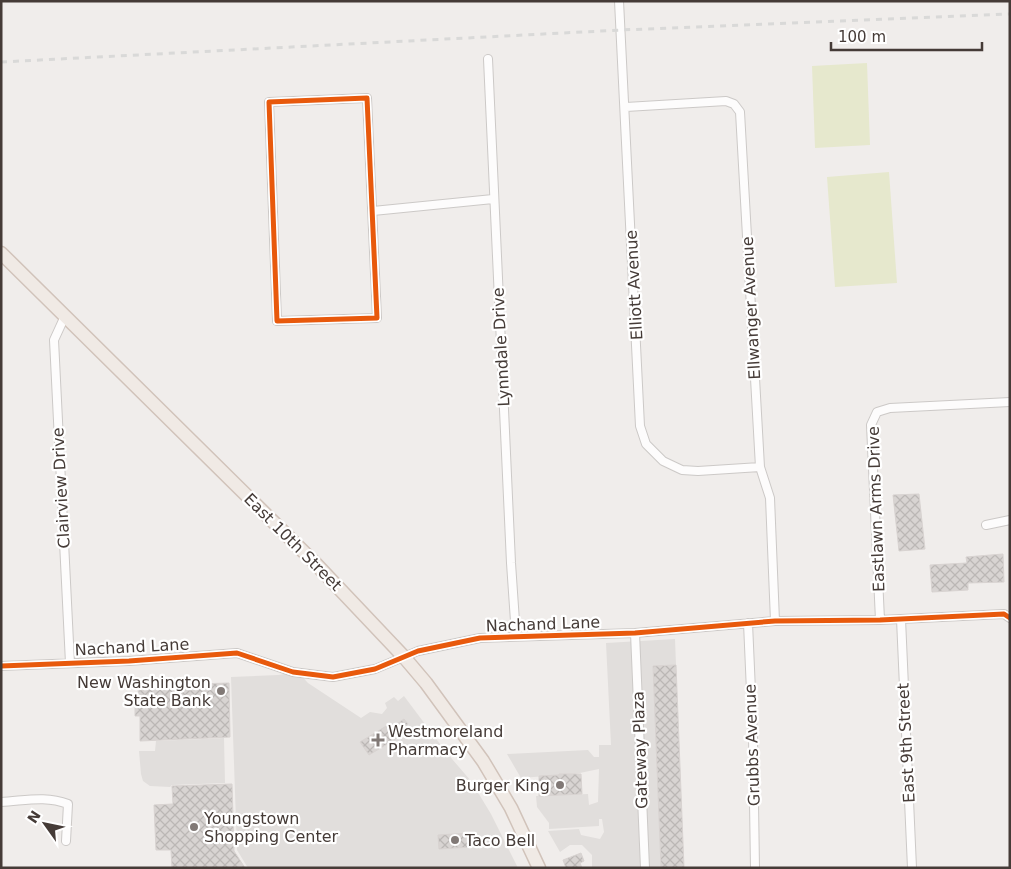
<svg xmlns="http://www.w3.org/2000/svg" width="1011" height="869" font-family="'DejaVu Sans',sans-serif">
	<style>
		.green { fill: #e6e8cd }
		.parking { fill: #e1dedc }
		.building { fill: url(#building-cross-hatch); stroke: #d8d3d1 }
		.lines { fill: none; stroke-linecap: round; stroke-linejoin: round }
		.street-casing { stroke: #ccc9c7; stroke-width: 10 }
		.primary-casing { stroke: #d1c3ba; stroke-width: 15 }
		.street { stroke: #fdfcfc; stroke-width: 8 }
		.primary { stroke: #f0eae5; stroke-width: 12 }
		.rail { stroke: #d9d9d8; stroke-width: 3; stroke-dasharray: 6 6; stroke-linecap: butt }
		.cycleway-casing { stroke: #fff; stroke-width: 8 }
		.cycleway { stroke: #e8590c; stroke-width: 5 }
		.poi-dot { fill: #817976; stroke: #fff; stroke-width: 2 }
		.labels { text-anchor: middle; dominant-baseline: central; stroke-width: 4.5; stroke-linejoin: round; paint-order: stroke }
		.street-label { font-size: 16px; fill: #453b37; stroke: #fff }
		.poi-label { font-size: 16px; fill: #453b37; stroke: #fff; text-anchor: start }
	</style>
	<defs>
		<pattern id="building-cross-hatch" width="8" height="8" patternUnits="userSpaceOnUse" patternTransform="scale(1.25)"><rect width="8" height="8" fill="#d8d4d2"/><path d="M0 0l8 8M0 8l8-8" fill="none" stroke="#bbb7b5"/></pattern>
	</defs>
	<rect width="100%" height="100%" fill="#f0edeb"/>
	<!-- green -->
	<path class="green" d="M867,63L870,145L815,148L812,66Z
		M889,172L897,283L835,287L827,177Z"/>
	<!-- parking -->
	<path class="parking" d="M675,639L676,665L653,666L661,868H592V855L582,845H570L560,852L548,831L579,829L581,835L600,839L604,832L602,819H599V826L549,829V823L537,807L536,796L588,794L589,805L598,802L599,769L575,774L564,775L560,774L559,775L521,778L507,754L588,750L594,757H599V745H611L606,643Z
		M298,672L308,683L361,718L370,712L382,714L387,708L385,703L394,697L398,701L404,696L446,752L471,781L491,814L518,868H248L237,850L231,677L278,675Z
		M224,738L225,783L172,785L170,787L150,786L143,781L141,774L139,751H155L156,741Z"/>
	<!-- building -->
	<path class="building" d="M919,494L925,549L899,551L893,495Z
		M1003,554L1004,582L968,583V590L932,592L930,565L967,563L966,557Z
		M676,665L684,868H661L653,666Z
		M229,683L230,737L140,741V716H135V706H139L138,686Z
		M404,719L408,724L395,734L397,738L369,755L360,742L388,725L391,728Z
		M559,774H581L582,794L539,796V776L559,775Z
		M232,784L234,851L245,868H172L171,850H156L154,805L173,804L172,786Z
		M471,833V847L439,849L438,835Z
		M581,853L584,861L580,863L582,868H566L563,860Z"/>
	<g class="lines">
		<!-- street casing -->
		<g class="street-casing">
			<path id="street" d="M619,1L640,426L646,444L663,461L682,470L698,471L760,467
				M488,59L511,563L516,636
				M367,98L377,318L277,321L269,102Z
				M626,107L726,101L734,104L740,112L760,467L770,498L775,621
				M373,211L493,199
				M65,316L54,340L70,663
				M986,525L1010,520
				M901,619L912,868
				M880,620L871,425L877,412L890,408L1010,402
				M748,623L753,737L755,868
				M635,633L645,868
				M1,666L129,661L237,653L293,672L333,677L375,669L418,651L480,638L635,633L775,621L880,620L1004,614L1010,618
				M1,802C24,801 45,795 68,804L66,841"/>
		</g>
		<!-- primary casing -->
		<g class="primary-casing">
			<path id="primary" d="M1,253L315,563L404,657L426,683L483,761L511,808L539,868"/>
		</g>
		<!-- street -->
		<use href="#street" class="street"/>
		<!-- primary -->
		<use href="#primary" class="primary"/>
		<!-- rail -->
		<path class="rail" d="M1,62L621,30L1010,14"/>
		<!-- cycleway casing -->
		<g class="cycleway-casing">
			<path id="cycleway" d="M367,98L377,318L277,321L269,102Z
				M1,666L129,661L237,653L293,672L333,677L375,669L418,651L480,638L635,633L775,621L880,620L1004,614L1010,618"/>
		</g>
		<!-- cycleway -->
		<use href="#cycleway" class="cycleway"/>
	</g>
	<!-- markers -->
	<g class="poi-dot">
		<circle cx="221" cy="691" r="5"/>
		<path d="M375.5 732.5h5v5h5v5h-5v5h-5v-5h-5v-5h5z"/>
		<circle cx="560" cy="785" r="5"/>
		<circle cx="194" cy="827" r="5"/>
		<circle cx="455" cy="840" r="5"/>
	</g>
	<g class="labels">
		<!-- street labels -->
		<g class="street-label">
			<text transform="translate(634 285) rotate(-93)">Elliott Avenue</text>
			<text transform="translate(751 308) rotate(-93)">Ellwanger Avenue</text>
			<text transform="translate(501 347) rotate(-93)">Lynndale Drive</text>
			<text transform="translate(61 488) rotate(-93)">Clairview Drive</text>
			<text transform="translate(876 509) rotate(-92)">Eastlawn Arms Drive</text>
			<text transform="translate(293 542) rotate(45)">East 10th Street</text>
			<text transform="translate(543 624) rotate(-2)">Nachand Lane</text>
			<text transform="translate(132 647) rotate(-3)">Nachand Lane</text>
			<text transform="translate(906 743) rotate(-93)">East 9th Street</text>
			<text transform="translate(752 745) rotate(-92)">Grubbs Avenue</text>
			<text transform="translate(640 750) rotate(-92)">Gateway Plaza</text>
		</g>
		<!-- poi labels -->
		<g class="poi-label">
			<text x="211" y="682" text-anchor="end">New Washington<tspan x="211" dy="18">State Bank</tspan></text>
			<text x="388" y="731">Westmoreland<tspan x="388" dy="18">Pharmacy</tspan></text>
			<text x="550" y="785" text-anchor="end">Burger King</text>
			<text x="204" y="818">Youngstown<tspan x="204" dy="18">Shopping Center</tspan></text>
			<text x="465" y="840">Taco Bell</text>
		</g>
	</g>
	<!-- border -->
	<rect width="1011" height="869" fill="none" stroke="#453b37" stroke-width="5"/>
	<!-- north arrow -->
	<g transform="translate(45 824) rotate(303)" stroke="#ffffff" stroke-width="4" paint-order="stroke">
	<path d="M0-4L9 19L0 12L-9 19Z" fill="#453b37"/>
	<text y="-8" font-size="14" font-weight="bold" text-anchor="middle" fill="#453b37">N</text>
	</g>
	<!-- scale -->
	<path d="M831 42v8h151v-8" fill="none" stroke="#453b37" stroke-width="2.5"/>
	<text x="838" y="42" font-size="15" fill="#453b37" stroke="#ffffff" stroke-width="4" paint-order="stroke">100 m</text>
</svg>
